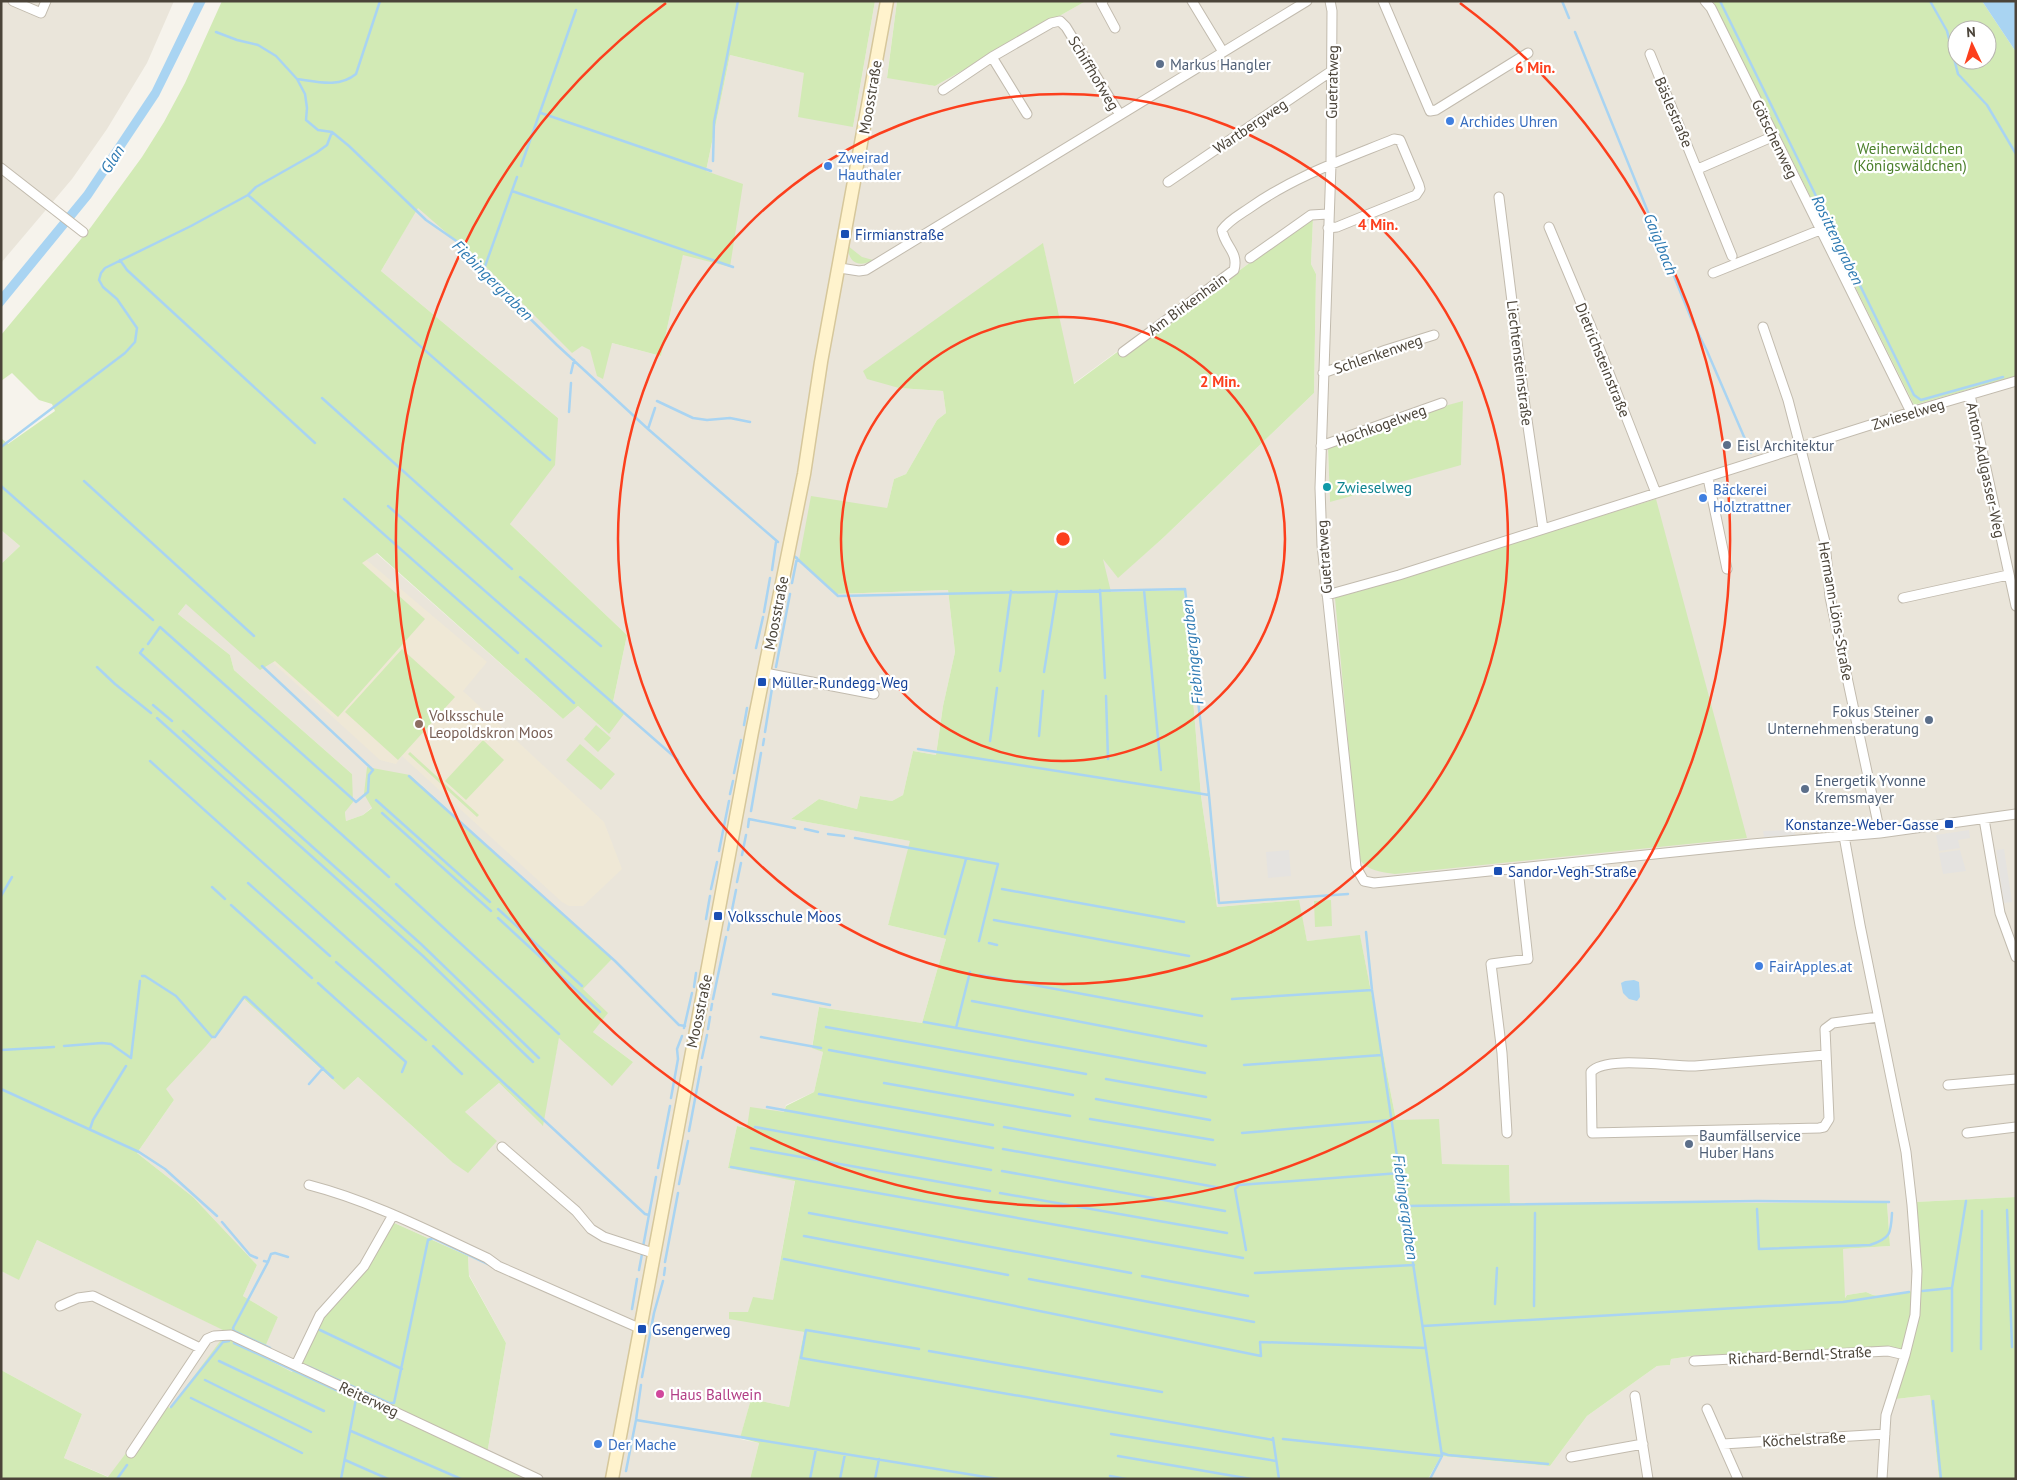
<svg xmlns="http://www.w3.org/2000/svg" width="2017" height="1480" font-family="'PT Sans',sans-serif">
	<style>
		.residential { fill: #eae5da; fill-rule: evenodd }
		.education { fill: #efe8d6 }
		.green { fill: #d2eab5; fill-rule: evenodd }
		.parking { fill: #e5e3e0 }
		.water { fill: #a9d4f2 }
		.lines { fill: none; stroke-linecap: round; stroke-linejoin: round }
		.stream { stroke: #a9d4f2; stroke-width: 2.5 }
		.street-casing { stroke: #c2bbae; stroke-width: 11 }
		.secondary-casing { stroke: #d6c79b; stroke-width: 15 }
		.street { stroke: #fff; stroke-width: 9 }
		.secondary { stroke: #fff3cd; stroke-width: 12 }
		.ring { fill: none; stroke: #fc3f1d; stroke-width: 2.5 }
		.service-dot { fill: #5c6f8a; stroke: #fff; stroke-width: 2 }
		.shop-dot { fill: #3f7fe0; stroke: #fff; stroke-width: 2 }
		.transit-dot { fill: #1a4fb4; stroke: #fff; stroke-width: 2 }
		.culture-dot { fill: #0f9aa8; stroke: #fff; stroke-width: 2 }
		.education-dot { fill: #8d6e63; stroke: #fff; stroke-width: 2 }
		.hotel-dot { fill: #d1479c; stroke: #fff; stroke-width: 2 }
		.labels { text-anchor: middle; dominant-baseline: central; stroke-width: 4.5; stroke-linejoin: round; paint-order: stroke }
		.service-label { font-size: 15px; fill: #4e5e75; stroke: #fff; text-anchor: start }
		.street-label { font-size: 15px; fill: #4b4439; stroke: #fff }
		.shop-label { font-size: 15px; fill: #366cbe; stroke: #fff; text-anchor: start }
		.park-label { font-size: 15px; fill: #4a7f2a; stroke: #fff }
		.transit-label { font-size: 15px; fill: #164399; stroke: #fff; text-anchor: start }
		.culture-label { font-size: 15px; fill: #0d838f; stroke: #fff; text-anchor: start }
		.education-label { font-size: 15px; fill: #785e54; stroke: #fff; text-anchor: start }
		.hotel-label { font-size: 15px; fill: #b23c85; stroke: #fff; text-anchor: start }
		.water-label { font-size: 16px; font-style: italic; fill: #2e7ab2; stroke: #fff }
		.centre { fill: #fc3f1d; stroke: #fff; stroke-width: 2.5 }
		.ring-label { font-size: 15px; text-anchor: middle; font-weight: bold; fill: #fc3f1d; stroke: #fff; stroke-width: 4.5; stroke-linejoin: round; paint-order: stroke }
	</style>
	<rect width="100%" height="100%" fill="#f6f3ec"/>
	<!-- residential -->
	<path class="residential" d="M1,1H174L147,63L107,129L72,179L1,263Z
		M875,1H897L887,77L935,86L1086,1H1713L1914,405L2016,376V1197L1915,1202L1919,1290L1881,1296L1873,1295L1866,1292L1847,1295L1844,1299L1843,1249L1890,1246L1887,1203H1510L1509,1165L1442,1164L1396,1120L1360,936L1307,941L1298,900L1217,907L1201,796L1184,590L1110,592L1102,557L1118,577L1163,538L1314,393L1316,274L1311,264L1313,218L1290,233L1124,356L1119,350L1073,384L1043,244L899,388L943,391L946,413L937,420L906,474L894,479L887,508L835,594L948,590L955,652L943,706L936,755L913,751L903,795L892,801L860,796L857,809L819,799L791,819L911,841L888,925L946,939L922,1023L819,1007L812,1047L823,1052L814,1092L786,1105L784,1112L747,1128L737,1126L728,1168L795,1180L773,1300L748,1312H730L804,1332L789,1407L751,1399L740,1439L759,1443L750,1479H520L521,1476L486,1460L506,1343L469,1275L468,1256L392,1222L325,1315L292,1372L260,1356L278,1317L243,1296L257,1265L193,1197L137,1153L174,1100L165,1089L244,999L344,1090L358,1077L452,1162L465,1112L499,1083L542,1125L559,1037L633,1062L593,1032L582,989L612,959L410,775L363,815L346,821L345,812L352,774L234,670L230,655L178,614L186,604L362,563L376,553L563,719L578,706L609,734L613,702L627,635L510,524L558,418L381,271L418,207L488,269L582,346L612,343L661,356L683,254L730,267L706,171L730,55L805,73L853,127ZM1463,402L1330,502L1328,448L1437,408Z
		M1,530L20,546L1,564Z
		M37,1240L228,1332L170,1408L159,1403L129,1449L109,1477L64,1458L82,1414L1,1370V1271L19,1279Z
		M1877,1347L1889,1350L1911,1349L1896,1399L1930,1395L1939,1479H1428L1441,1456L1550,1466L1587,1416L1657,1366L1670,1365L1671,1359L1698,1355L1712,1356Z"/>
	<!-- education -->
	<path class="education" d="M363,557L487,662L463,691L604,822L622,869L583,906H569L562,902L402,756L396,764L380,760L269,659Z"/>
	<!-- green -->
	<path class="green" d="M222,1H875L853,127L798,117L804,73L730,55L706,171L743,184L730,267L683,255L661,356L612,343L603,379L597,376L590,350L582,346L572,353L488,269L418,208L381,271L558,418L555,465L510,524L627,635L613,702L624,714L609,734L578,706L563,719L377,553L362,563L425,619L338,717L275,661L260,670L186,604L178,614L230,655L234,670L352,774L353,802L345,812L346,821L363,815L372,808L364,794L367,767L410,775L612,959L583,989L608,1013L593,1032L633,1062L612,1086L559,1038L543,1126L499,1083L465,1112L497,1141L468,1173L452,1162L358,1077L344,1090L244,999L206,1046L166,1089L174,1100L137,1153L193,1197L257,1265L243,1296L278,1317L261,1356L292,1372L325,1315L392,1222L468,1256L469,1276L506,1343L486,1460L521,1476L520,1479H1V1370L82,1414L64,1458L108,1477L129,1449L159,1402L170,1408L227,1332L37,1240L19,1280L1,1271V564L20,546L1,530V438L8,444L55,411L52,404L39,400L12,373L1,381V335L91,227L142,157L164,122L185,83Z
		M897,1H1086L935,86L887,78Z
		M1713,1H1982L2016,52V376L1914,405ZM1957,30H1987V60H1957Z
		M1313,218L1311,264L1316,274L1314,393L1163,538L1118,578L1103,559L1111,592L1184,590L1201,796L1217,907L1299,900L1307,941L1360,935L1396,1120L1439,1119L1442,1164L1509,1165L1510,1203H1887L1890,1246L1843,1249L1845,1298L1847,1295L1866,1292L1873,1295L1881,1296L1919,1290L1915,1202L2016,1197V1479H1939L1930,1395L1896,1399L1911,1349L1894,1350L1877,1347L1712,1356L1698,1355L1671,1359L1670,1365L1657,1366L1587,1416L1550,1466L1441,1456L1428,1479H750L759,1443L740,1438L751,1399L789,1407L804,1332L729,1319V1312H748L753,1297L773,1300L795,1181L728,1168L737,1126L747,1128L750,1107L784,1112L786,1106L814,1092L823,1052L812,1048L819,1007L922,1023L946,939L888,925L910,841L791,819L819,799L857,809L860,796L892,801L903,795L913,751L936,755L943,706L955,652L948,590L835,594L799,560L811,496L887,508L894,479L906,474L937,420L946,413L943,391L899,388L867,379L863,371L1043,243L1074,384L1120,350L1124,356L1290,233Z
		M848,246L862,257L873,260C859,268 848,263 848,246Z
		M1463,401L1461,465L1330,502L1328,448L1437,408Z
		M1656,499L1747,838L1395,874C1381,872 1368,871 1359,859L1335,598Z
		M402,649L455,697L398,760L345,712Z
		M596,725L611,738L598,752L584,739Z
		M483,740L504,760L466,800L445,781Z
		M580,744L615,774L601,790L566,760Z
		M410,752L479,815L477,817L408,754Z
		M1331,900L1332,926L1315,927L1314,901Z"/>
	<!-- parking -->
	<path class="parking" d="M1795,830V835L1764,837L1763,831Z
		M1969,830L1970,838L1958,840L1960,848L1939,851L1936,835Z
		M2004,849L2012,902L2004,903L1996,850Z
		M1289,850L1291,876L1268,878L1266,852Z
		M1960,850L1966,871L1943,874L1939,853Z"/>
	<!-- water -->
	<path class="water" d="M195,1H206L159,96L91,198L1,308V293L84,192L152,90Z
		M1982,1H2016V52Z
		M1625,981L1634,980L1639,982L1640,997L1637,1001L1629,999L1623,993L1621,983Z"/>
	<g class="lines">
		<!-- stream -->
		<path class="stream" d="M1562,1L1569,18
			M1720,1L1914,395L1921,400L2003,377
			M1930,1L1947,31L1958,74L1987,105L2016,154
			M216,32L237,40L258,45L276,56L297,79L305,94L307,108L306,120L318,130L332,132L349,146L426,220L465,247L506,295L557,345L648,429L778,542
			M1575,32L1693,323L1707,351L1751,453
			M297,79C318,82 339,88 356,74L380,1
			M541,113L711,171
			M713,161L714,122L738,1
			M521,166L576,10
			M512,191L733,267
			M248,195L550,460
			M120,260L127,270L315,443
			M484,269L517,177
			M571,373L574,360
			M322,398L512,569
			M657,401L693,418L707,420L730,418L750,422
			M569,412L571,383
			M648,429L655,408
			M1,447L125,353L135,342L137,328L117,299L103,287L99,280L101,273L105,268L191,226L248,195L256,187L316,153L327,145L332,132
			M84,481L254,636
			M1,486L153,620
			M344,499L518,653
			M388,506L678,760
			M793,555L838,596L1185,589L1209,795L1219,903L1348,894
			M772,570L776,542
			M520,577L601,646
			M792,583L797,558
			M1100,590L1105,678
			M1144,590L1161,770
			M764,612L770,578
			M148,644L160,627L356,802L368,792L369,775L373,770L262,666
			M756,648L763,617
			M143,649L140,653L389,877
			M526,659L574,703
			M97,667L115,684L151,713
			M776,667L790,594
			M1000,671L1011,591
			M1044,672L1057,591
			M1106,696L1108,759
			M153,705L172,721
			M157,718L423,956L533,1062
			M744,725L747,708
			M183,731L421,944L539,1058
			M765,732L773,682
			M1039,736L1043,691
			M990,741L997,688
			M763,745L764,739
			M918,749L1209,795
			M150,761L380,968L645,1214L649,1215
			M734,773L741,740
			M409,776L615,961L679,1025L685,1026
			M730,794L733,781
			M376,800L490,902
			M751,811L761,753
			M382,813L491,911
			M748,827L749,819L795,828
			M805,829L818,832
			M828,834L844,836
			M855,838L998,864L979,941
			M719,851L729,801
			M742,855L746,835
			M737,882L741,863
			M248,883L330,956
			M396,884L559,1034
			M212,887L225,899
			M711,889L717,862
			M1002,889L1184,922
			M1,896L12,877
			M231,905L312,978
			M498,909L582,986
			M498,918L600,1012
			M706,919L710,896
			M994,920L1189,956
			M728,930L736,890
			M1366,932L1372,990L1442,1456L1430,1479
			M945,934L966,859
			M989,943L997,945
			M336,962L426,1040
			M980,975L1202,1016
			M142,976H145L176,996L212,1037H215L244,997H246L333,1078
			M318,983L406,1062L402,1072
			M694,987L696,973
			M773,994L830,1005
			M713,999L726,937
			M1232,999L1372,990
			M972,1001L1206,1046
			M711,1010L712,1004
			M924,1022L1205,1073
			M826,1027L1086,1074
			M684,1028L692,993
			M956,1028L970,972
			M708,1029L710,1017
			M761,1037L821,1048
			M64,1046L102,1043L111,1044L131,1058L140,981
			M433,1046L462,1074
			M1,1050L54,1047
			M829,1050L1073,1095
			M702,1058L707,1035
			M1244,1065L1382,1055
			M1106,1079L1206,1097
			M884,1083L1070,1116
			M309,1084L323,1068
			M1,1089L139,1152L165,1169L217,1216
			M819,1094L993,1125
			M671,1098L678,1059L677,1049L682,1036
			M1096,1099L1210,1120
			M767,1107L993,1148
			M1090,1119L1213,1140
			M755,1127L991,1170
			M1004,1127L1215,1165
			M90,1129L93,1120L126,1066
			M689,1131L701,1067
			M1242,1133L1392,1120
			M751,1148L990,1191
			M1003,1149L1221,1188
			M731,1167L1243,1258
			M658,1168L670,1106
			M1002,1171L1225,1211
			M679,1184L688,1141
			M1000,1193L1227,1233
			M1406,1206L1757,1201L1889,1202
			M1757,1209L1759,1249L1870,1245C1891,1238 1891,1233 1892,1213
			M2007,1210L2012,1347
			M809,1213L1131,1273
			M222,1222L250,1255L257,1258
			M804,1236L1008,1275
			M643,1247L656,1177
			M1246,1250L1235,1189L1239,1185L1400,1173
			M784,1259L1261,1356L1260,1342L1426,1348
			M264,1261L268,1262L233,1328L234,1331L270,1348
			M268,1262L271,1254L275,1253L288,1257
			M665,1262L678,1193
			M639,1270L642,1254
			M1255,1273L1414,1265
			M664,1275L665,1268
			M1142,1276L1248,1296
			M1029,1279L1254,1322
			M1922,1291L1952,1288
			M1495,1304L1497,1268
			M1534,1306L1535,1213
			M632,1309L637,1279
			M1423,1326L1843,1302L1909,1292
			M320,1330L402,1369
			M234,1343L347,1395
			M919,1349L806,1330L801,1358L1273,1440
			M1981,1349L1982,1211
			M929,1351L1162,1392
			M1952,1351V1288L1966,1201
			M219,1361L324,1411
			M307,1366L389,1403H394L428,1240L433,1238L488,1264
			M642,1377L654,1313L663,1281
			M205,1380L311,1432
			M191,1398L302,1453
			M353,1398L400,1419
			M1933,1401L1941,1479
			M171,1407L223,1342L229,1341
			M636,1420L998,1479
			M351,1431L461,1479
			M1111,1434L1276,1461
			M1273,1438L1279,1479
			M1283,1439L1442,1456
			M1442,1453L1448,1455L1548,1464
			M1118,1456L1251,1479
			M345,1460L388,1479
			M626,1471L636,1420L641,1385
			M1110,1476L1126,1479
			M117,1479L127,1465
			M341,1479L356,1399
			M810,1479L816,1449
			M840,1479L845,1454
			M875,1479L879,1459"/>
		<!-- street casing -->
		<g class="street-casing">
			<path id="street" d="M13,1L41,13L46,1
				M1103,1L1101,2L1115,28
				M1192,1L1223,52
				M1330,1L1332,11L1331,164L1320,488L1322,545L1356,867L1364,881L1374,883L1752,844L1880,833L2016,814
				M1383,1L1430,111L1436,110L1528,53
				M1705,1L1711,8L1911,412
				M1650,54L1732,256
				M992,57L1027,114
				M943,90L992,57L1051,23L1060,21L1066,27L1120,115
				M1,168L83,232
				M1698,169L1774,136
				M1168,182L1333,70
				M1499,197L1525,406L1543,529
				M1549,227L1591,327L1656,493
				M1250,258L1311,215L1328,214
				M840,268L859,271L866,270L1307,1
				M1713,273L1820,230
				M1763,327L1788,400L1825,542L1830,597L1880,833
				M1123,352L1234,270C1239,252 1225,247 1222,230C1229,220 1241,214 1251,207C1295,176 1345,159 1394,139L1400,140L1419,185L1420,189L1416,195L1337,227L1328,228
				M1323,373L1386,350L1434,335
				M1970,395L2016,606
				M1321,446L1442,403
				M1708,478L1727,569
				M1327,595L1399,575L1911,412L2016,381
				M1903,598L2008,575
				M765,673L874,694
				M1984,819L2000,913L2016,957
				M1844,836L1860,925L1906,1152L1912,1205L1917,1271L1915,1315L1905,1355L1886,1415L1882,1479
				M1825,1055L1695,1066C1672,1067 1606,1055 1591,1072L1592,1133L1819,1128L1824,1127L1829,1119L1825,1029L1833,1023L1878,1017
				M1948,1085L2016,1079
				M1507,1133L1502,1053L1491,964L1528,959L1518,869
				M1967,1133L2016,1127
				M502,1147L576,1211L591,1229L604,1237L653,1253
				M309,1185C371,1201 429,1231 487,1258L498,1266L639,1328
				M60,1306L78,1298L93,1296L200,1348
				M1694,1361L1888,1351L1905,1355
				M296,1365L320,1315L364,1266L393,1215
				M1635,1396L1648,1479
				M1707,1409L1738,1479
				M1723,1444L1885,1434
				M131,1453L207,1339L214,1336L231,1335L538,1479
				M1571,1457L1643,1444"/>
		</g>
		<!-- secondary casing -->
		<g class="secondary-casing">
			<path id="secondary" d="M612,1479L752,732L804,474L821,362L887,1"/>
		</g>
		<!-- street -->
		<use href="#street" class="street"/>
		<!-- secondary -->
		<use href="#secondary" class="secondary"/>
	</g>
	<!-- distance rings -->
	<g class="ring">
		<circle cx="1063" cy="539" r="222"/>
		<circle cx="1063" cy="539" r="445"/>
		<path d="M1460 3A667 667 0 1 1 666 3"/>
	</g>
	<!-- markers -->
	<g class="service-dot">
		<circle cx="1160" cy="64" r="5"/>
		<circle cx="1727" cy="445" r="5"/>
		<circle cx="1929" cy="720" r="5"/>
		<circle cx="1805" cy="789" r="5"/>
		<circle cx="1689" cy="1144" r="5"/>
	</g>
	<g class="shop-dot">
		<circle cx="1450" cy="121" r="5"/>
		<circle cx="828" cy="166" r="5"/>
		<circle cx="1703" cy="498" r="5"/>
		<circle cx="1759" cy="966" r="5"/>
		<circle cx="598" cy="1444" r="5"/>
	</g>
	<g class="transit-dot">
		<rect x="840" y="229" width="10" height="10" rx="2.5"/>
		<rect x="757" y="677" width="10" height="10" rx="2.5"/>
		<rect x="1944" y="819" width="10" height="10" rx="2.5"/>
		<rect x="1493" y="866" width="10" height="10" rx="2.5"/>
		<rect x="713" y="911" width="10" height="10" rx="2.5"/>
		<rect x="637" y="1324" width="10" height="10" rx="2.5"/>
	</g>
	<circle class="culture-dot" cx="1327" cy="487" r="5"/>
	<circle class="education-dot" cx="419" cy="724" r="5"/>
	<circle class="hotel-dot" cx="660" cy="1394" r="5"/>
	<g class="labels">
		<!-- service labels -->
		<g class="service-label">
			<text x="1170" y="64">Markus Hangler</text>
			<text x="1737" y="445">Eisl Architektur</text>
			<text x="1919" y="711" text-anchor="end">Fokus Steiner<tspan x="1919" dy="17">Unternehmensberatung</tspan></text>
			<text x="1815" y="780">Energetik Yvonne<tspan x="1815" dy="17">Kremsmayer</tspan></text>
			<text x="1699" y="1135">Baumfällservice<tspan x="1699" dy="17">Huber Hans</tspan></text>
		</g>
		<!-- street labels -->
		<g class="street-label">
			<text transform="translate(1094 73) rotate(59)">Schiffhofweg</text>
			<text transform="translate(1332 82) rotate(-89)">Guetratweg</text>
			<text transform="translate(870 97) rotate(-80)">Moosstraße</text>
			<text transform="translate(1674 112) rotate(67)">Bäslestraße</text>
			<text transform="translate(1250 126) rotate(-34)">Wartbergweg</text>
			<text transform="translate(1775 139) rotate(64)">Götschenweg</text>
			<text transform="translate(1187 304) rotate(-36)">Am Birkenhain</text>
			<text transform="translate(1378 354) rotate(-19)">Schlenkenweg</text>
			<text transform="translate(1603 360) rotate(68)">Dietrichsteinstraße</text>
			<text transform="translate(1520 363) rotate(83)">Liechtensteinstraße</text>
			<text transform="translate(1908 414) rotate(-17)">Zwieselweg</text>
			<text transform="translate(1381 425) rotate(-20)">Hochkogelweg</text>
			<text transform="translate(1986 470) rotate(78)">Anton-Adlgasser-Weg</text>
			<text transform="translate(1324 557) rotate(-94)">Guetratweg</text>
			<text transform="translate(1836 611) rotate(80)">Hermann-Löns-Straße</text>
			<text transform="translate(776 613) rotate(-79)">Moosstraße</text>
			<text transform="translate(699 1011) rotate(-78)">Moosstraße</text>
			<text transform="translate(1800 1355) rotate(-3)">Richard-Berndl-Straße</text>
			<text transform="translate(369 1399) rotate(25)">Reiterweg</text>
			<text transform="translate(1804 1439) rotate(-3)">Köchelstraße</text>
		</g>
		<!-- shop labels -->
		<g class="shop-label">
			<text x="1460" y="121">Archides Uhren</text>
			<text x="838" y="157">Zweirad<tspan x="838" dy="17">Hauthaler</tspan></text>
			<text x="1713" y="489">Bäckerei<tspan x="1713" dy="17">Holztrattner</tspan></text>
			<text x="1769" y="966">FairApples.at</text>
			<text x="608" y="1444">Der Mache</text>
		</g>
		<!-- park labels -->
		<g class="park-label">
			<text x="1910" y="148">Weiherwäldchen<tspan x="1910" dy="17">(Königswäldchen)</tspan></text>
		</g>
		<!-- transit labels -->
		<g class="transit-label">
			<text x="855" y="234">Firmianstraße</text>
			<text x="772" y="682">Müller-Rundegg-Weg</text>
			<text x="1939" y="824" text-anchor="end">Konstanze-Weber-Gasse</text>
			<text x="1508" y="871">Sandor-Vegh-Straße</text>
			<text x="728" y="916">Volksschule Moos</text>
			<text x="652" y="1329">Gsengerweg</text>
		</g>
		<!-- culture labels -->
		<g class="culture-label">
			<text x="1337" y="487">Zwieselweg</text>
		</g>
		<!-- education labels -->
		<g class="education-label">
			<text x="429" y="715">Volksschule<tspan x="429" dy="17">Leopoldskron Moos</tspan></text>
		</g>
		<!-- hotel labels -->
		<g class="hotel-label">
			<text x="670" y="1394">Haus Ballwein</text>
		</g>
		<!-- water labels -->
		<g class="water-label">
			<text transform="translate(112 159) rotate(-57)">Glan</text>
			<text transform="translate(1838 240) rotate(64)">Rosittengraben</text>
			<text transform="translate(1661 244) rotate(68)">Gaiglbach</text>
			<text transform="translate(493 280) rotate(45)">Fiebingergraben</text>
			<text transform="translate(1192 652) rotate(-96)">Fiebingergraben</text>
			<text transform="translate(1406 1207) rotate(82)">Fiebingergraben</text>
		</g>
	</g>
	<circle cx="1063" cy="539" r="8" class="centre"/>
	<g class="ring-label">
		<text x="1535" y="73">6 Min.</text>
		<text x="1378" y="230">4 Min.</text>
		<text x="1220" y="387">2 Min.</text>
	</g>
	<!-- border -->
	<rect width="2017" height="1480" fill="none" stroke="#4b4439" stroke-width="5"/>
	<!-- north arrow -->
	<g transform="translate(1972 45) rotate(356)"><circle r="24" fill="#ffffff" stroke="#b7b4b0"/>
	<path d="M0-4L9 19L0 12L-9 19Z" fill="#fc3f1d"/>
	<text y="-8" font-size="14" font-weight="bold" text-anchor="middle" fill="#4b4439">N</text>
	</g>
</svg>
